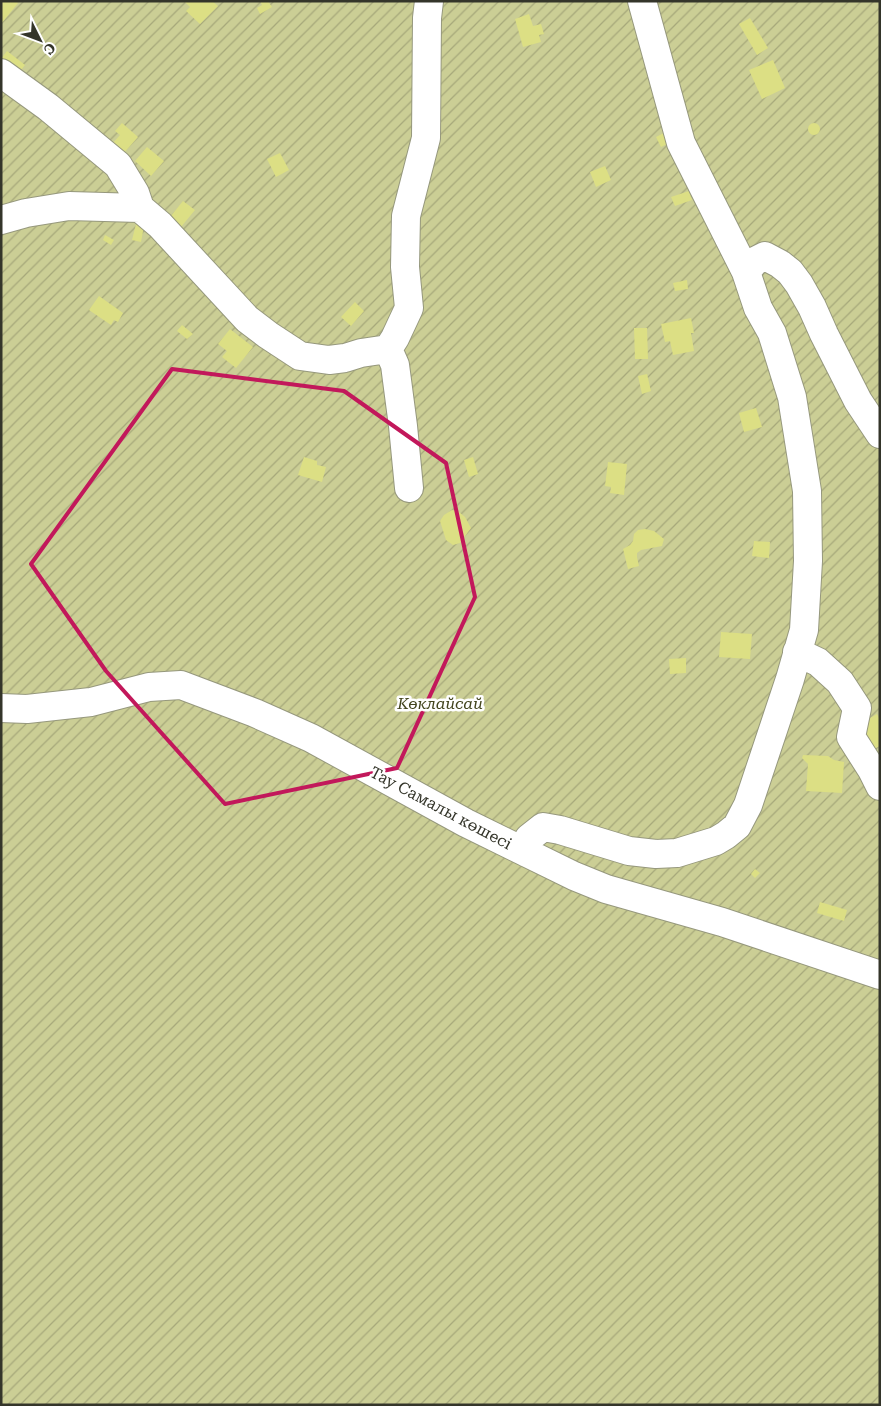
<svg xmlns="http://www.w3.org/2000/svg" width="881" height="1406" font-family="'Roboto Serif',serif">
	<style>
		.garden { fill: url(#garden-furrows) }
		.building { fill: #dcdf84 }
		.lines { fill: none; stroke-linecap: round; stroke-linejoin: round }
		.minor-casing { stroke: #96987d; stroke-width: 30 }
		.minor { stroke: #fff; stroke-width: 28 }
		.marked { fill: none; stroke: #c2185b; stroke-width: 4; stroke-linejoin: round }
		.labels { text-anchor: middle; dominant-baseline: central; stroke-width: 5; stroke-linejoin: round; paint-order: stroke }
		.park-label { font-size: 16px; font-style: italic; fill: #43451e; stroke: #fff }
		.street-label { font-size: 16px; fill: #34352a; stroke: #fff }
	</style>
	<defs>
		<pattern id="garden-furrows" width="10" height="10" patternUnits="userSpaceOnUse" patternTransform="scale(1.25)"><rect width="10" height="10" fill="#cbce95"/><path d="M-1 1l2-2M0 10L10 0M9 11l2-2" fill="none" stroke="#a6a87a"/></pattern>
	</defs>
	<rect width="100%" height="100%" fill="#f3f5d8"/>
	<!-- garden -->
	<path class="garden" d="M1,1H880V1405H1Z"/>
	<!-- building -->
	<path class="building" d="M1,1H16L18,3L1,24Z
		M184,1H212L218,6L200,24L186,11L190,7Z
		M260,1H268L272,7L260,14L257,8L262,5Z
		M529,14L533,26L541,24L544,34L539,35L541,42L523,47L515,19Z
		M750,18L768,48L757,55L739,24Z
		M7,51L25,65L18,74L1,61V59Z
		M773,60L785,88L762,99L749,70Z
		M808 129a6 6 0 1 1 12 0a6 6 0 1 1-12 0Z
		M122,123L138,137L123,154L112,144L120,135L115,131Z
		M664,133L669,143L661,147L656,137Z
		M147,147L164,161L151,176L135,161Z
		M280,153L289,170L276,177L267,159Z
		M605,166L611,180L596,187L590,172Z
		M689,191L692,200L675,206L671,197Z
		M183,201L195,210L181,227L170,217Z
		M136,224L144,226L141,242L132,240Z
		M105,235L114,240L111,245L103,240Z
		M687,280L688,289L675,291L673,283Z
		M99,296L123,313L118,322L114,320L111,325L89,310Z
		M355,302L364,311L351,326L341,317Z
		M691,318L694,333H691L694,351L673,355L670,341L665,342L661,324Z
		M182,325L193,334L187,339L177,331Z
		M634,328H647L648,359H635Z
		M230,329L253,347L236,368L222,357L227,351L218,344Z
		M647,374L651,391L642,394L638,376Z
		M756,408L762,427L744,432L739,413Z
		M304,457L317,461V465L326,467L322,482L298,475Z
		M473,457L478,474L469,477L464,460Z
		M608,462L627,464L624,495L610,493L611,487L605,486Z
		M452,510L459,512L465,517L471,528L460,543L453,545L446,540L440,521L444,515Z
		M645,529L654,531L664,539L662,546L641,550L637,553V557L639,566L628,569L623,549L630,545L633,541L634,534L638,530Z
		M754,541L770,542L769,558L752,556Z
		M721,632L752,634L750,659L719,657Z
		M686,658V673L670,674L669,659Z
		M877,714L880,720V746L872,750L858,725Z
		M803,755L828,756L834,760L844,762L842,793L806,791L808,764L802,758Z
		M755,869L760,873L755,878L751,874Z
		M820,902L847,910L844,921L817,913Z"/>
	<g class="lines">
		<!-- minor casing -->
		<g class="minor-casing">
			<path id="minor" d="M1,73L48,107L118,165L135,193L140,208L160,225L247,319L268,335L300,356L329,360L345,358L361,353L388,349
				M1,220L26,213L69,206L140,208
				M746,272L755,261L765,256L780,264L790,272L799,284L812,307L824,334L858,401L880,434
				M388,349L395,338L409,308L405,267L406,216L426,138L427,18L429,1
				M388,349L395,365L403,426L409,488
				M797,652L818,662L840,682L857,708L851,737L872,770L880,786
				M1,708L27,709L91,702L149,687L181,685L255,713L311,738L466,823L574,876L606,889L722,922L880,975
				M527,853L529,838L543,827L560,830L629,851L656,854L677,853L716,841L726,835L737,826L748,805L790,679L804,630L808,561L807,491L792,397L772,333L758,308L746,272L681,143L642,1"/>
		</g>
		<!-- minor -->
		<use href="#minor" class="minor"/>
	</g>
	<!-- marked area -->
	<path class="marked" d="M172,369L344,391L446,463L475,597L397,768L225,804L106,671L31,564Z"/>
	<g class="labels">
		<!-- park labels -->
		<g class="park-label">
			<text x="440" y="703">Көклайсай</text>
		</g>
		<!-- street labels -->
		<g class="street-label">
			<text transform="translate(441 808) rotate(28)">Тау Самалы көшесі</text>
		</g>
	</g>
	<!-- border -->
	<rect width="881" height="1406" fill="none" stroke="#34352a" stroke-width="5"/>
	<!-- north arrow -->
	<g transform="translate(40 40) rotate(132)" stroke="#ffffff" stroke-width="4" paint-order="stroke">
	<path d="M0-4L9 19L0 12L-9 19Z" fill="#34352a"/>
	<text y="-8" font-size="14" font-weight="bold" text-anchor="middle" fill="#34352a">С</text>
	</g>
</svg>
